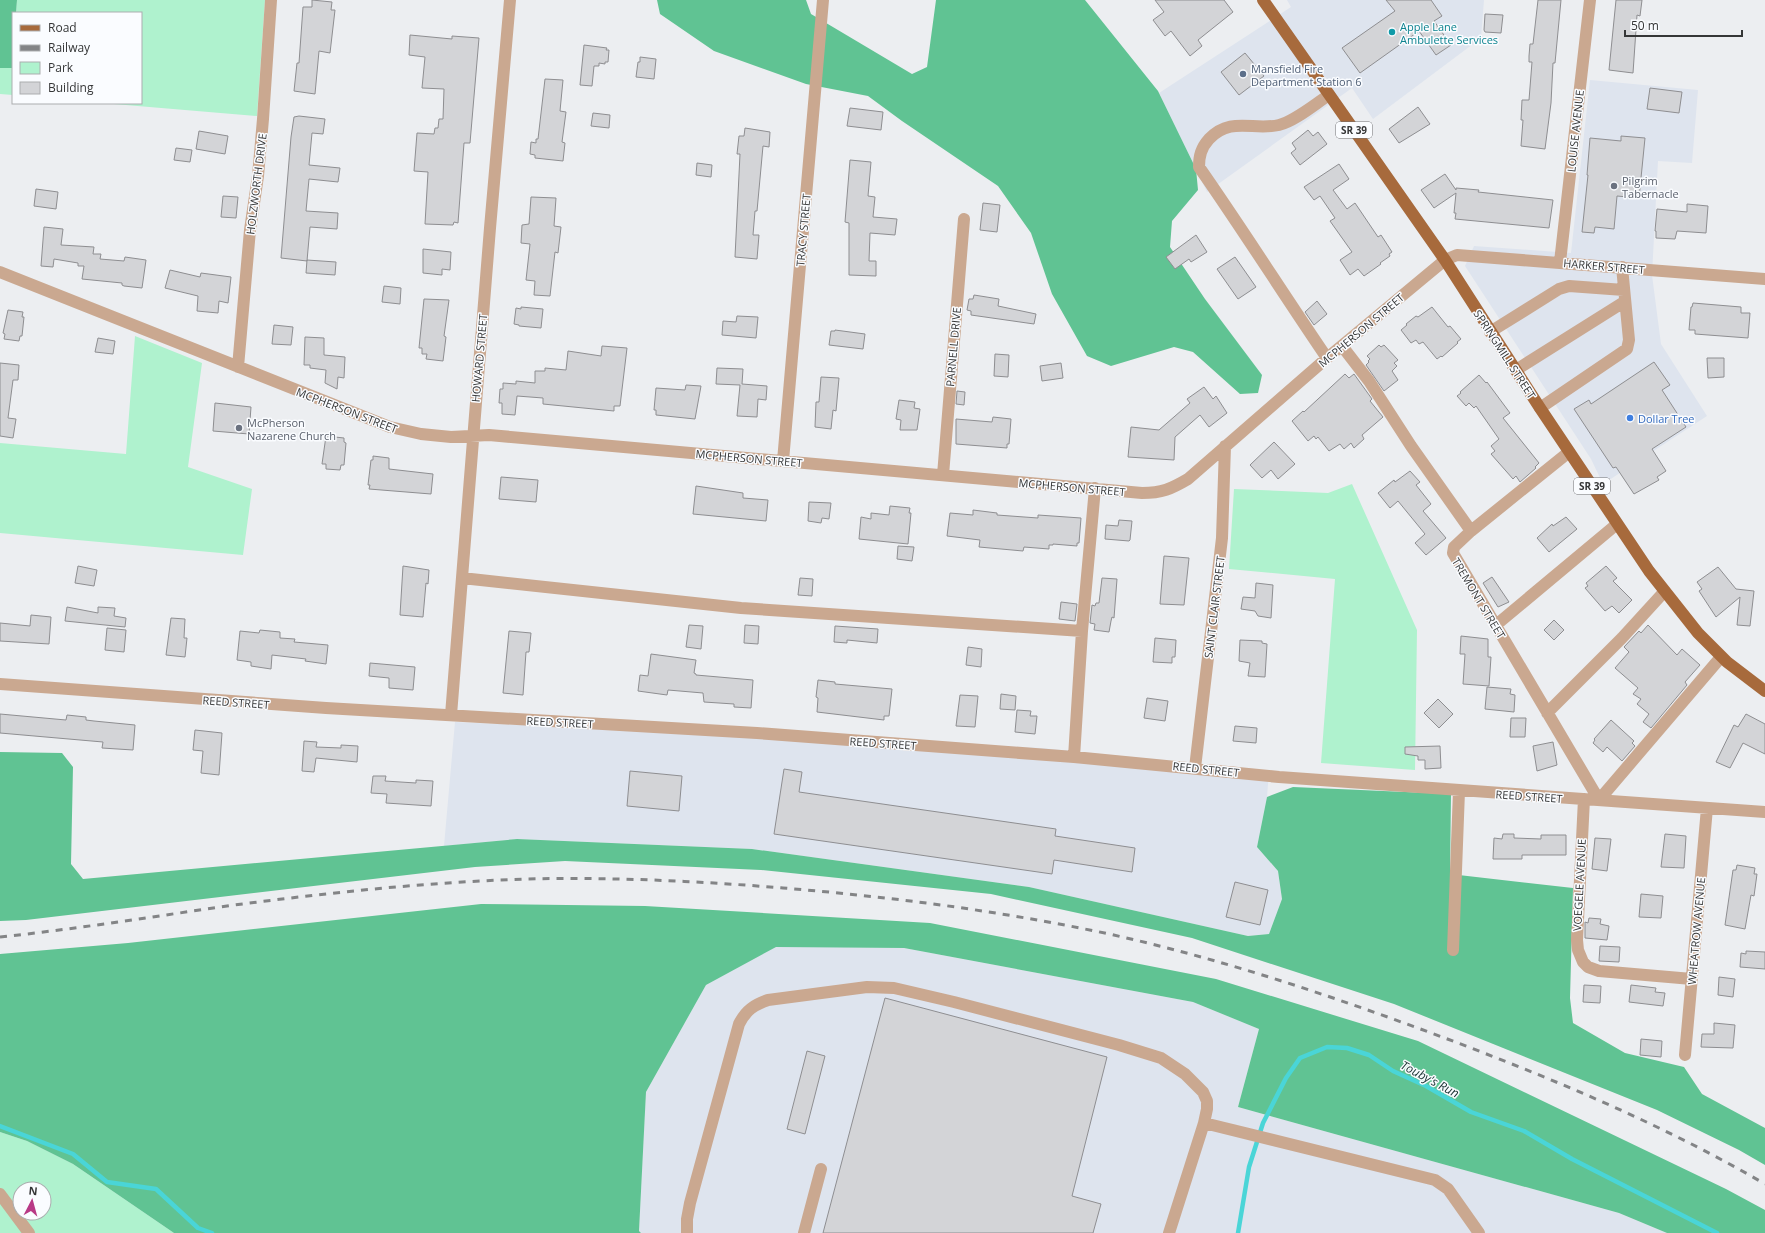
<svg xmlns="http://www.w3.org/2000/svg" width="1765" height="1233" font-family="'Open Sans',sans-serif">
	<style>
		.built { fill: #dee4ee }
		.green { fill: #aff2ce; fill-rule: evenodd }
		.forest { fill: #60c393 }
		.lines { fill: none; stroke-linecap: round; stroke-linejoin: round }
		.stream { stroke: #4ad5d7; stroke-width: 4.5 }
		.building { fill: #d3d4d7; stroke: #8e8e91 }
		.minor { stroke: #caa890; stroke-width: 12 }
		.major { stroke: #a76a3c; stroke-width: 12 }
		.rail { stroke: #838486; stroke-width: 3; stroke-dasharray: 7 7; stroke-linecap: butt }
		.culture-dot { fill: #0f9aa8; stroke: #fafcff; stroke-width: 1.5 }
		.service-dot { fill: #5c6f8a; stroke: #fafcff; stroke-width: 1.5 }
		.worship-dot { fill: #6b7280; stroke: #fafcff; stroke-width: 1.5 }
		.shop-dot { fill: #3f7fe0; stroke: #fafcff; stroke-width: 1.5 }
		.labels { text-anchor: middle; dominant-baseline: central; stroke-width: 3; stroke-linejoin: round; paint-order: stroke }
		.shield { fill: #fafcff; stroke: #707173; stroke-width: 1 }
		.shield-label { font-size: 10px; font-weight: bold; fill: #353637 }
		.culture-label { font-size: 11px; fill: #0d838f; stroke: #fafcff; text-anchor: start }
		.service-label { font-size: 11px; fill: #4e5e75; stroke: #fafcff; text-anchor: start }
		.street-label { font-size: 11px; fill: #353637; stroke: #fafcff }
		.worship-label { font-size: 11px; fill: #5b616d; stroke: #fafcff; text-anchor: start }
		.shop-label { font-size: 11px; fill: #366cbe; stroke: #fafcff; text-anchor: start }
		.water-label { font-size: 12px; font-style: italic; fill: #1a3232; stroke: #fafcff }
	</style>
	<rect width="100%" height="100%" fill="#eceef1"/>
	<!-- built -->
	<path class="built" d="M1287,0H1484L1481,38L1373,119L1352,88L1207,192L1159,93L1291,7Z
		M1590,80L1698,90L1692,163L1658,161L1652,275L1661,344L1707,416L1603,484L1591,459L1465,266L1474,246L1571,253Z
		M455,722L1041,748L1269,771L1267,797L1257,847L1278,871L1282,899L1269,934L1248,936L1029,887L752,849L517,839L444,846Z
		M776,946L904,948L1193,1002L1259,1029L1238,1107L1619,1213L1667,1233H641L639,1231L646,1092L706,985Z"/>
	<!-- green -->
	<path class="green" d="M17,0H265L257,116L102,103H141V13H16Z
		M13,57V95L0,94V68H12Z
		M135,336L202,363L188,467L252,489L243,555L0,533V443L126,454Z
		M1352,484L1417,630L1415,770L1321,763L1335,579L1229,569L1234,489L1328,493Z
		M0,1132L27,1141L73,1164L174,1233H0ZM20,1189H44V1213H20Z"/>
	<!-- forest -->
	<path class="forest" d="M0,0H17L16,13H13L12,68H0Z
		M657,0H806L811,14L912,74L927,67L936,0H1085L1158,91L1196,169L1198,190L1172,221L1170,247L1205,299L1262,375L1258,393L1240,394L1193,352L1174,347L1111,366L1087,356L1052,294L1031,233L998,186L902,121L868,96L806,84L714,51L660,14Z
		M0,752L62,753L73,767L71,864L83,879L517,839L752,849L1029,887L1248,936L1269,934L1282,899L1278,871L1257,847L1267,797L1293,787L1451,794L1450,874L1573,888L1570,998L1573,1023L1625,1053L1684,1067L1702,1094L1765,1128V1165L1739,1150L1657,1110L1394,1004L1192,938L991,894L761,870L565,861L475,867L26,920L0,921Z
		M481,904L645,906L930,923L1216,979L1418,1041L1726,1189L1765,1210V1233H1667L1619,1213L1238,1107L1259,1029L1193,1002L904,948L776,947L706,985L646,1092L639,1231L641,1233H174L73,1164L27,1141L0,1132V954L128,943Z"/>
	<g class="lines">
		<!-- stream -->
		<path class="stream" d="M0,1126L73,1154L107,1182L156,1189L198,1228L212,1233
			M1238,1233L1249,1167L1263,1123L1286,1078L1300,1058L1327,1047L1347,1048L1369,1055L1393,1071L1426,1086L1471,1112L1524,1131L1572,1159L1717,1233"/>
	</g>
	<!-- building -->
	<path class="building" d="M312,0L332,2L331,10H335L330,53L319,51L315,94L294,91L297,63H299L303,7H312Z
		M1155,0H1224L1233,12L1198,40L1202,46L1190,56L1171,31L1165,36L1153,20L1164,12Z
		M1386,0H1431L1442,16L1434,21L1451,45L1436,55L1419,31L1360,73L1342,48L1395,11Z
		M1538,0H1561L1555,63H1553L1551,103L1545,149L1521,146L1523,120H1521L1522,100H1529L1532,62H1529V56L1530,44H1533Z
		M1616,0H1642L1640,16L1637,15L1633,73L1609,70Z
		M1485,14L1503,15L1501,33L1485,32L1484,30Z
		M410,35L452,39V36L479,38L470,143H464L458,223L454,222L453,225L425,224L428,172L414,171L417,133L434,134L435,128H438L439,119H443L444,89L422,88L425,57L409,55Z
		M584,45L607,48L606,50H609L608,62H605V64L599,63V66H594L592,86L580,85Z
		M1245,53L1264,76L1239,95L1221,72Z
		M640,57L656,59L654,79L636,77L638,62H640Z
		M545,79L563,80L560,111L566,112L562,142L565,143L563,161L535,158V155L530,154L531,142L536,143V139H538Z
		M1650,88L1682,92L1679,113L1647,109Z
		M1418,107L1430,124L1399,143L1389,129Z
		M850,108L883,112L881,130L847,126Z
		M593,113L610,115L609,128L591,126Z
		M299,116L325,119L323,134L312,133L309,165L340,168L338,182L309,179L306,211L338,213L337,229L310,227L307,261L281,258L291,137L294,117Z
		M745,128L770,132L769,147L763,146L757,211H755L753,235H759L757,259L735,257L740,154H737L739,136H744Z
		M1308,130L1313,136L1318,132L1327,144L1300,165L1291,153L1296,149L1292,143Z
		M199,131L228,136L225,154L196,149Z
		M1621,136L1645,138L1639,198L1617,196L1614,229L1595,227L1594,233L1582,232L1588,175H1587L1590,138L1621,141Z
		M176,148L192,150L190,162L174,160Z
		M850,160L871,162L868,196L875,197L873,217L897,219L895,235L870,233L869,261H876V276L849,275V223L845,222Z
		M697,163L712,165L711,177L696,175Z
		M1339,164L1349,179L1333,190L1347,209L1355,203L1378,237L1381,235L1392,252L1389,254L1390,256L1380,263L1381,264L1364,276L1358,269L1350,275L1340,260L1352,252L1330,221L1335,218L1320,196L1314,200L1304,187Z
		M1445,174L1456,190V188L1479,190L1478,192L1553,200L1549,228L1455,219L1456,213H1454L1456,193L1434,208L1421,190Z
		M36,189L58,192L56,209L34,206Z
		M223,196L238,197L236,218L221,217Z
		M531,197L556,198L554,226L561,227L558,253L555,252L550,296L534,295L535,281L526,280L530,244L521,243L522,225L529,224Z
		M983,203L1000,205L997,232L980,230Z
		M1687,204L1708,206L1706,233L1677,231L1675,239L1656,238V231H1655L1657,209L1687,212Z
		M44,227L63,229L61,245L94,247L93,254H101L100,259L124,261L125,257L146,260L142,288L124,286L122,285V283L82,279L84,266H78V263L54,259L53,267L41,266Z
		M1196,235L1207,252L1191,262L1189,259L1175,269L1166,257Z
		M423,249L451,252L450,270L442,269V275L423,273Z
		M1235,257L1256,287L1238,299L1217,269Z
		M307,260L336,262L335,275L306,273Z
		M170,270L200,277L201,273L231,277L228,303L219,301L218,313L197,311L198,296L165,288Z
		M384,286L401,288L400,304L382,302Z
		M974,295L999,299L998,306L1036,314L1034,324L971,315V311L967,310L969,299H973Z
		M424,299L449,300L444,336L446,337L443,361L426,359L427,354H422V348H419Z
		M1317,301L1327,314L1314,325L1305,312Z
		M1693,303L1741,307V313H1750L1748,338L1695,334V330H1689L1691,307H1692Z
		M521,307L543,309L541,328L519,326V325L514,324L516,308L521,309Z
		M1432,307L1448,327L1450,326L1461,339L1457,342L1458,343L1442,357L1441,356L1437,359L1423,342L1419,344L1416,340L1411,343L1401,330L1407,325L1406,324L1416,316L1418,317Z
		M8,310L23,312L22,317H24L22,336H20L19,341L4,339L5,334L3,333Z
		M737,316L758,317L756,338L722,335L723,321L736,322Z
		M274,325L293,327L291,345L272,344Z
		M835,330L865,334L863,349L829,345L831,331H835Z
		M305,337L324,338V355L345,357L344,378L338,377L337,389L325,383L326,370L310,368V365H304Z
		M98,338L115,341L113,354L95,352Z
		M1379,345L1381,347L1384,345L1398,360L1394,363L1397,366L1392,371L1398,380L1384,391L1366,365L1369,362L1368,361L1370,359L1367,356Z
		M602,346L627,348L620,406H614V411L543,404V398L517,396L515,415L502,414V403H499L500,389H503V383L516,384V381L535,383V371H545V368L566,370L568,351L601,356Z
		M995,354L1009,355L1008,377L994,376Z
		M1707,358H1724V377L1708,378Z
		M1654,362L1670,385L1662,390L1686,427L1652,449L1666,471L1657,477L1659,480L1634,494L1616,467L1613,468L1574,409L1589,400L1591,404Z
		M0,363L19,365L18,380H13L8,418L16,419L13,438L0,436Z
		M1061,363L1063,378L1042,381L1040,366Z
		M717,368L743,369L742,384L767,386L766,400L758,399L757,417L737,416L740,385L716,384Z
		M1345,374L1349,378L1354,374L1372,399L1370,401L1383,417L1362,435L1364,439L1354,448L1351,443L1344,449L1340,444L1329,451L1318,437L1316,439L1314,436L1308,441L1292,421L1303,411L1304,412Z
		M1479,375L1486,383L1487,382L1510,413L1503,418L1539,463L1535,467L1536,468L1520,482L1516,476L1513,479L1491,454L1495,451L1491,446L1499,439L1476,406L1474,408L1469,403L1466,406L1457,396L1461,393L1460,392Z
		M821,377L839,378L836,411L833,410L831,429L815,427L816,402H819Z
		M686,385L701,386L695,419L656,415V410H654L656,388L685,390Z
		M1204,387L1213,399L1216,396L1227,413L1209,427L1200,415L1175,437L1174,460L1128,457L1131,427L1159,430L1190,403L1187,399Z
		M957,391L965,392L964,405L956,404Z
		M899,400L915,402L914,408L920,409L917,430H900L901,420L896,419Z
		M215,403L251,407L249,434L213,431Z
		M993,417L1011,419L1009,444H1007V448L956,444V419L992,422Z
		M326,436L344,438V442L346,443L344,465H341L340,470L326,469V464H322Z
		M1274,442L1295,464L1278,479L1271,470L1262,478L1250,465Z
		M373,456L389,458V469L433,474L431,494L369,489L370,485H368L371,460H373Z
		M1410,471L1420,482L1416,485L1431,504L1423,511L1446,538L1426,555L1415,543L1425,534L1398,501L1390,508L1378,493L1394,480L1395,482Z
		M501,477L538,480L536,502L499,499Z
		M696,486L743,493V498L768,500L766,521L693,514Z
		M809,502L831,503L829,519L822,518L821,523L808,521Z
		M890,506L910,508L909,513H911L908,544L859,539L861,517L871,519V513L889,515Z
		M973,510L997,513V515L1038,518V515L1081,518L1079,543H1077V546L1053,544V545H1049V549L1024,547L1023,551L979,547L980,540L947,536L950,513L973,515Z
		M1566,517L1577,529L1549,552L1537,538L1552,524L1553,526Z
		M1119,520L1132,521L1130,540L1129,541L1105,539L1106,525L1118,526Z
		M898,546L914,547L912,561L897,559Z
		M1164,556L1189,558L1184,605L1160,604Z
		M78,566L97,570L94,586L75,583Z
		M403,566L429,570L428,584L426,583L423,617L400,615Z
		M1606,566L1617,578L1613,581L1632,600L1619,613L1612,606L1605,611L1585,588L1588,586L1586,583Z
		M1718,567L1736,589L1754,591L1750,626L1737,625L1740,597L1716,617L1699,591L1702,589L1697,582Z
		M1492,577L1509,602L1498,607L1483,583Z
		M800,578L813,579L812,596L798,595Z
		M1102,578L1117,579L1114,618L1112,617L1111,621L1109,632L1094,630L1095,624L1090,623L1092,605L1095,606L1096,603H1099Z
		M1256,583L1273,585L1271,618L1258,616L1255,611L1241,609L1243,597L1255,598Z
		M1061,602L1077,604L1075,621L1059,619Z
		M67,607L98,613V607L115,608L114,616L126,618L125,627L65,621Z
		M31,615L51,617L49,644L0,641V623L30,626Z
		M171,618L185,619L184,638H187L185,657L166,655Z
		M1554,620L1564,630L1554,640L1544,630Z
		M689,625L703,626L701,649L686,647Z
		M745,625L759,626L758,644L744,643Z
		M1648,625L1677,655L1682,649L1700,665L1685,682L1687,685L1651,728L1643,722L1649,714L1637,704L1641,699L1633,694L1638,688L1615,668L1629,652L1624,647L1639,631L1641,633Z
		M835,626L878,629L877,643L847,640V643L834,642Z
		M107,628L126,630L124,652L105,650Z
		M260,630L280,632V638L295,639L294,642L328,645L326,664L305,661L306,659L272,655L271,669L251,666V662L237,660L240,631L259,633Z
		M509,631L531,633L529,652H526L523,695L503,693Z
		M1461,636L1488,639V657H1491L1489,686L1463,684L1465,654H1460Z
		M1155,638L1176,640L1175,657H1172V663L1153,662Z
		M1240,640L1262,641V643L1267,644L1265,677L1248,676L1250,663L1239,661Z
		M968,647L982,649L981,667L966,665Z
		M651,654L696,660L694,673L696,674V675L753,680L751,708L734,707V704L704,702L703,693L668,690L667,695L638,691L640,675L648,676Z
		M370,663L415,667L413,690L389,688V678L369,676Z
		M818,680L835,682V684L892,689L889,716H884V720L817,712L818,698L816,697Z
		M1487,687L1511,689L1510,694L1515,695L1514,712L1485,709Z
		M1001,694L1016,696L1015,710L1000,709Z
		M960,695L978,696L975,727L956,726Z
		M1147,698L1168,701L1165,721L1144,718Z
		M1438,699L1453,714L1439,728L1424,713Z
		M1017,710L1031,711L1030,716H1037L1035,734L1015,732Z
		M0,714L66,720L67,715L86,717V720L94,721L135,725L133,750L102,748L103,742L0,733Z
		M1746,714L1765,724V754L1743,743L1730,768L1716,762L1734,725L1738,727Z
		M1511,718H1526L1525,737H1510Z
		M1611,720L1634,741L1632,743L1635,746L1622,761L1607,747L1603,752L1593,743L1595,740L1594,739Z
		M1235,726L1257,728L1256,743L1233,741Z
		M195,730L222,733L219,775L201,773L203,751L193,750Z
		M304,741L317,742L316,747L341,748V745L358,746L357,762L316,758L314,772L302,771Z
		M1553,742L1557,765L1537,771L1533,746Z
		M1440,746L1441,768L1425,769V760H1418V756L1405,754V747Z
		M784,769L802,772L799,792L1056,829L1055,836L1135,848L1132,872L1054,860L1052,874L774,834Z
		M630,771L682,776L679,811L627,806Z
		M373,776H386L385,781L416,783V780L433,781L431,806L386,803L387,794L371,793Z
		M1503,834H1514V838L1541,839V835H1566V855H1522V859H1493L1494,838L1502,839Z
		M1665,834L1686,836L1684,868L1661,867Z
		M1595,838L1611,839L1607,871L1592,869Z
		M1737,865L1755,868L1754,874H1757L1754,896L1751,895L1745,929L1725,925L1733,870H1736Z
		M1235,882L1268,890L1260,925L1226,917Z
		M1641,894L1663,896L1661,918L1639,917Z
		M1589,918L1601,919L1600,924L1609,926L1607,940L1585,938V922L1588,923Z
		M1600,946L1620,947L1619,962L1599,961Z
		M1746,951L1765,952V969L1740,967L1741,953L1746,954Z
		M1719,977L1735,979L1733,997L1718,995Z
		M1584,985L1601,986L1600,1003L1583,1002Z
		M1631,985L1656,988L1655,992L1665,993L1663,1006L1629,1002Z
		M885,998L1107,1057L1072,1196L1101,1204L1093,1233H823Z
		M1714,1023L1735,1025L1733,1048L1701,1047L1702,1034H1714Z
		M1641,1039L1662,1041L1661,1057L1640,1055Z
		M807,1051L825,1056L805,1134L787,1129Z"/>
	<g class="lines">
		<!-- minor -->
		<path class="minor" d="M1560,262L1590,0
			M0,272L390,427L421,434L451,437L489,435L1142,493C1162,493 1171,489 1188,479L1327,358L1445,260L1457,255L1765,279
			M1490,332L1559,289L1569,286L1624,290
			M1342,346L1369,381L1411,446L1471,531L1454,547L1453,553L1599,800L1721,657
			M1327,358C1284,295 1243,230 1199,167C1199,156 1201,148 1209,139C1231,116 1253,131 1279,125C1295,121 1315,104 1329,95
			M238,367L250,230L258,176L263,119L271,0
			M1516,370L1624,302
			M1540,408L1627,349L1629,340L1622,267
			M783,461L823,0
			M943,475L964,219
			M1471,531L1569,452
			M462,578L741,608L1082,631
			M1496,625L1617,524
			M0,684L326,708L757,733L1074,757L1279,777L1765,812
			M1547,713L1622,638L1664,592
			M451,715L490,228L510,0
			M1074,757L1082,631L1095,488
			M1195,768L1222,538L1225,446
			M1584,799L1577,940L1578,950L1583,962L1588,967L1599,971L1692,979
			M1453,950L1459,791
			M1685,1055L1707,808
			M1204,1123L1435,1180L1448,1189L1479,1233
			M0,1194L29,1233
			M687,1233V1219L690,1203L739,1024C746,1010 754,1005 768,1000L867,987L894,988L954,1002L1119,1045L1161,1058L1185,1074L1203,1092L1207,1101V1109L1204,1123L1169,1233
			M804,1233L821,1169"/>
		<!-- major -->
		<path class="major" d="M1263,0L1445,260L1540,408L1649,571L1698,633L1727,662L1765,691"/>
		<!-- rail -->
		<path class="rail" d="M0,937C76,929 151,917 227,906C326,893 427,882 527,879C612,877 698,881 783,888C892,897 1001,911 1109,934C1227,960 1344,1000 1458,1043C1563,1083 1667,1127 1765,1184"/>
	</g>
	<!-- markers -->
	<circle class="culture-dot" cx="1392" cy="32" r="4"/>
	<circle class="service-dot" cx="1243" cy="74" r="4"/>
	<g class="worship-dot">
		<circle cx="1614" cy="186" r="4"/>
		<circle cx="239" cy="428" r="4"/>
	</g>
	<circle class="shop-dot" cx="1630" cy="418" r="4"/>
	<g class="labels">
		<!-- shield labels -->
		<g class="shield">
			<rect x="1336" y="122" width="36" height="16" rx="3"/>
			<rect x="1574" y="478" width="36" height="16" rx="3"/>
		</g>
		<g class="shield-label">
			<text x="1354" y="130">SR 39</text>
			<text x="1592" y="486">SR 39</text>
		</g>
		<!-- culture labels -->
		<g class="culture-label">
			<text x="1400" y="26">Apple Lane<tspan x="1400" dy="13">Ambulette Services</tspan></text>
		</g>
		<!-- service labels -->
		<g class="service-label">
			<text x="1251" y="68">Mansfield Fire<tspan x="1251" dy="13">Department Station 6</tspan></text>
		</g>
		<!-- street labels -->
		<g class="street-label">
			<text transform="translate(1575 131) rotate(-84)">LOUISE AVENUE</text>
			<text transform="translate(256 184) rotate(-83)">HOLZWORTH DRIVE</text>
			<text transform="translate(803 230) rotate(-85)">TRACY STREET</text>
			<text transform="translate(1604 266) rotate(5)">HARKER STREET</text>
			<text transform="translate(1361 330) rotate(-40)">MCPHERSON STREET</text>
			<text transform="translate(953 347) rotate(-85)">PARNELL DRIVE</text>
			<text transform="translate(1505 354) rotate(57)">SPRINGMILL STREET</text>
			<text transform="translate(479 358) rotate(-85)">HOWARD STREET</text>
			<text transform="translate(347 410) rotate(21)">MCPHERSON STREET</text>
			<text transform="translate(749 458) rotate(5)">MCPHERSON STREET</text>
			<text transform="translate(1072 487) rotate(5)">MCPHERSON STREET</text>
			<text transform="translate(1479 598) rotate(59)">TREMONT STREET</text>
			<text transform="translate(1214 607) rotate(-83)">SAINT CLAIR STREET</text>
			<text transform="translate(236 702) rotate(4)">REED STREET</text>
			<text transform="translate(560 722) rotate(3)">REED STREET</text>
			<text transform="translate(883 743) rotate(4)">REED STREET</text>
			<text transform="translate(1206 769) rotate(6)">REED STREET</text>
			<text transform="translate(1529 796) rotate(4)">REED STREET</text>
			<text transform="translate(1579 885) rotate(-87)">VOEGELE AVENUE</text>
			<text transform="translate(1696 931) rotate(-85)">WHEATROW AVENUE</text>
		</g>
		<!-- worship labels -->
		<g class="worship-label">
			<text x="1622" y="180">Pilgrim<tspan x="1622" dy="13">Tabernacle</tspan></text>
			<text x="247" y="422">McPherson<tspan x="247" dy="13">Nazarene Church</tspan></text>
		</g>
		<!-- shop labels -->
		<g class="shop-label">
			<text x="1638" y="418">Dollar Tree</text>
		</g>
		<!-- water labels -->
		<g class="water-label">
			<text transform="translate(1430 1079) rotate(28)">Touby's Run</text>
		</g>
	</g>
	<!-- legend -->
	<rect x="12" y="12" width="130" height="92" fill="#fafcff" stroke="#abadaf"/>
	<rect x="20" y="25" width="20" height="6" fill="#a76a3c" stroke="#abadaf"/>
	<text x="48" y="32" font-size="12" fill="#353637">Road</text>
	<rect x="20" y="45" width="20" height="6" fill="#838486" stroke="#abadaf"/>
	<text x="48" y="52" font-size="12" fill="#353637">Railway</text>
	<rect x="20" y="62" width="20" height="12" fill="#aff2ce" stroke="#abadaf"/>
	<text x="48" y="72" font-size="12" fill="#353637">Park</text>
	<rect x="20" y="82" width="20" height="12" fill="#d3d4d7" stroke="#abadaf"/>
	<text x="48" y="92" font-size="12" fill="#353637">Building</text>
	<!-- north arrow -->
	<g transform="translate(32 1201) rotate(6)"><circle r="19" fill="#fafcff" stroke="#abadaf"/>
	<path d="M0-3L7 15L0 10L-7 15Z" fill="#b83986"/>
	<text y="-6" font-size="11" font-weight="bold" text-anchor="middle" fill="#353637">N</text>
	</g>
	<!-- scale -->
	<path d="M1625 30v6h117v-6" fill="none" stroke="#353637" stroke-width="2"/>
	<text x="1631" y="30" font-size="12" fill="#353637" stroke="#fafcff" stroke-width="3" paint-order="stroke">50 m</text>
</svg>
